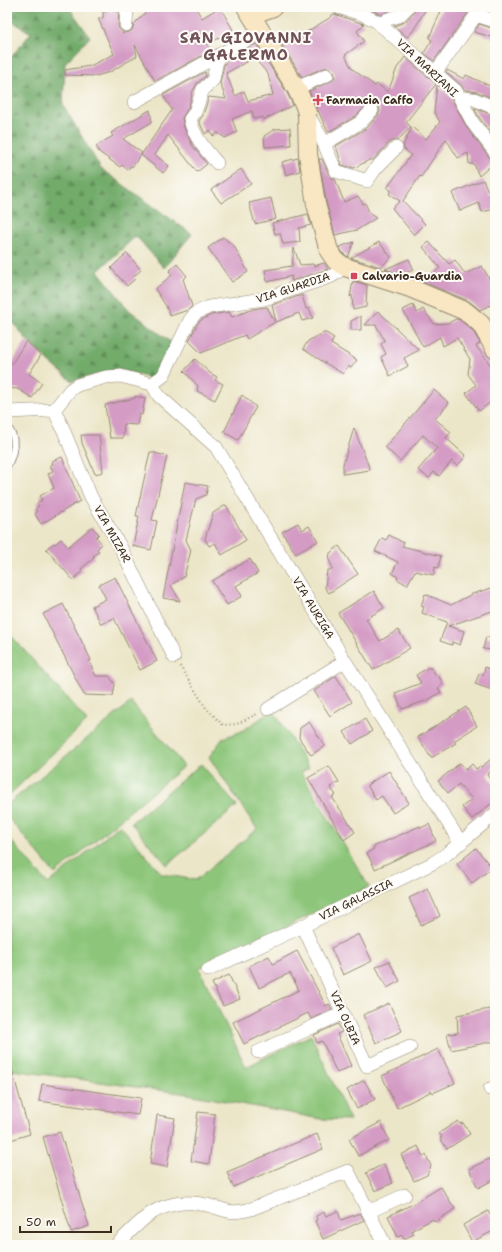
<svg xmlns="http://www.w3.org/2000/svg" width="502" height="1252" font-family="'Shantell Sans',sans-serif">
	<style>
		.grass { fill: #8dc67a; stroke: #64784c }
		.forest { fill: url(#forest-firs); stroke: #566a44 }
		.building { fill: #d49bc5; fill-rule: evenodd }
		.lines { fill: none; stroke-linecap: round; stroke-linejoin: round }
		.lane-casing { stroke: #948874; stroke-width: 8 }
		.street-casing { stroke: #948874; stroke-width: 14 }
		.secondary-casing { stroke: #948874; stroke-width: 20 }
		.path { stroke: #948874; stroke-width: 2; stroke-dasharray: 1 3; stroke-linecap: butt }
		.lane { stroke: #fff; stroke-width: 6 }
		.street { stroke: #fff; stroke-width: 13 }
		.secondary { stroke: #f9e7c3; stroke-width: 18 }
		.poi-dot { fill: #d1495b; stroke: #fdfcf7; stroke-width: 1.5 }
		.labels { text-anchor: middle; dominant-baseline: central; stroke-width: 4; stroke-linejoin: round; paint-order: stroke }
		.street-label { font-size: 11px; fill: #3b2a1e; stroke: #fdfcf7 }
		.poi-label { font-size: 11px; font-weight: bold; fill: #3b2a1e; stroke: #fdfcf7; text-anchor: start }
		.district-label { font-size: 15px; font-weight: bold; letter-spacing: 1px; fill: #715258; stroke: #fdfcf7 }
	</style>
	<defs>
		<pattern id="forest-firs" width="22" height="20" patternUnits="userSpaceOnUse"><rect width="22" height="20" fill="#72ab6a"/><path d="M5 1l3.5 6h-7zM16 11l3.5 6h-7z" fill="#5f8b57"/></pattern>
	</defs>
	<rect width="100%" height="100%" fill="#fdfcf7"/>
	<filter id="ink" filterUnits="userSpaceOnUse"><feTurbulence type="fractalNoise" baseFrequency=".025" numOctaves="2"/><feDisplacementMap in="SourceGraphic" scale="8" xChannelSelector="R" yChannelSelector="G"/><feConvolveMatrix kernelMatrix="1 2 1 2 8 2 1 2 1" color-interpolation-filters="sRGB"/></filter>
	<filter id="wash" filterUnits="userSpaceOnUse"><feTurbulence type="fractalNoise" baseFrequency=".012" numOctaves="4" result="noise"/><feDisplacementMap in="SourceGraphic" scale="16" xChannelSelector="R" yChannelSelector="G"/><feGaussianBlur stdDeviation="0.9" result="paint"/><feColorMatrix in="noise" values="0 0 0 0 0 0 0 0 0 0 0 0 0 0 0 0 0 1.4 0 .05"/><feComposite in="paint" operator="in"/></filter>
	<g filter="url(#wash)">
		<rect width="100%" height="100%" fill="#ece6c9"/>
		<!-- grass -->
		<path class="grass" d="M7,631L87,721L7,797Z
			M131,702L184,766L55,874L7,816V805Z
			M273,710L309,768L301,772L369,887L199,968L246,1067L311,1035L350,1120L321,1119L188,1094L12,1070L7,1052V836L48,884L120,825L162,874L196,880L257,829L209,757L223,738L242,731Z
			M201,764L237,806L167,865L131,823Z"/>
		<!-- forest -->
		<path class="forest" d="M7,7H71L70,9L90,37L65,63L63,105L101,169L192,234L164,268L136,236L98,271L129,310L172,343L160,372L149,378L117,369L72,381C48,361 22,340 7,312V62L31,33L7,18Z"/>
		<g id="blocks">
			<!-- building -->
			<path class="building" d="M151,7H195L202,18L220,7L233,30L207,45L211,51L155,81L135,45L137,56L110,72L96,76L65,75V70L90,66L114,54L98,18H103V12L119,11L118,25L119,29L123,32V34L124,33L129,32L132,30L134,24Z
				M366,7H386L390,10L381,15Z
				M416,7H427L413,31L407,37L394,26L405,22L414,12Z
				M443,7H472L434,61L424,53L432,40L429,38Z
				M334,14L364,24L357,31L364,41L345,55L351,67L355,71L375,86L377,84L388,92L397,68L405,57L436,84L406,122L411,127L398,140H394L390,142L372,161L371,159L354,168L342,165L336,146L367,128L378,115L380,111L379,107L374,102L369,103L356,116L328,132L309,91L333,80L335,76L334,72L328,67L324,68L302,77L279,40L287,37L290,42L331,17L330,16Z
				M479,24L495,29V38L474,32Z
				M256,44L287,93L293,105L263,120V117L254,119L252,111L232,119L237,132L225,138L218,133L213,136L210,130L205,134L199,121L203,115L209,97L226,99L220,83L224,65L228,59ZM254,58L268,74L273,95L248,101L244,91L235,96L226,73Z
				M447,70L464,79L466,75L490,86H495V99L477,92L465,90L461,85L446,72Z
				M205,72L206,76L197,83L191,95H192L188,108L182,118L184,128L192,144H191L207,164L197,172L168,135L155,155L169,166L163,173L141,155L172,110L163,95Z
				M437,85L450,96L467,128L489,157L495,160V162L479,176L474,164H469L468,153L458,158L446,139L421,177L420,176L403,201L425,224L414,235L392,208L400,201L389,194L391,190L387,188L411,155L404,149L403,145L412,127L426,139L440,122L434,112Z
				M474,108L495,116V139L480,119Z
				M150,110L152,122L123,139L142,153L132,167L130,166L128,170L122,165L120,167L99,152L96,146L113,136L111,133Z
				M290,128L291,145L265,147L264,136L275,129Z
				M298,158L300,171L286,175L282,162Z
				M319,159H322L330,177L335,179L344,202L358,196L363,204L365,203L370,214L376,218L357,230L335,235L326,202Z
				M241,169L251,184L221,203L211,190Z
				M483,180L491,197L495,195V209L482,212L479,203L460,211L452,193Z
				M271,198L276,219L255,224L249,203Z
				M308,214L311,225L299,228L300,242L283,244L280,233L275,234L272,223Z
				M223,237L234,246L248,272L232,282L208,248Z
				M354,242L348,257L343,253L339,247Z
				M379,242L391,257L381,267L351,258Z
				M429,242L449,264L455,260L465,274L482,266L495,289V303L480,310L469,301L423,282L440,268L423,247Z
				M294,248L300,265L313,264L314,266L324,263L328,269L291,281L292,276L267,282L265,270L292,266Z
				M127,253L141,270L133,277L135,279L127,286L111,268Z
				M409,259L414,270L402,274L385,269Z
				M177,264L187,276L183,279L192,306L188,310L170,316L166,306L155,289L172,275L169,271Z
				M353,281L367,285L366,307L353,310L352,295L350,297Z
				M302,295L306,309L309,308L313,318L302,321L299,313L276,322L272,305Z
				M413,305L417,313L423,309L434,324L448,323L456,319L460,320L473,331L480,343L476,346L495,371V399L479,411L466,393L476,385L468,374L470,359L457,338L443,346L440,337L423,347L403,310Z
				M267,307L275,322L247,339L245,335L201,353L189,341L197,324L201,320L211,315L229,312L232,317L253,309Z
				M378,311L419,350L404,358L408,366L390,376L381,357L386,354L381,344L385,341L376,325H365Z
				M361,316V330H351V321Z
				M324,333H326L334,338L331,344L357,360L351,368L348,366L343,374L303,349L308,341Z
				M26,341L41,355L29,374L42,383L32,398L18,389L7,388V364L11,365Z
				M195,359L210,373L217,377L215,380L223,384L215,400L197,391L198,386L184,371Z
				M434,390L449,403L435,419L451,432L446,438L466,456L457,466L452,461L439,476L434,472L429,478L418,470L437,448L423,435L400,461L385,447Z
				M242,395L256,407L238,440L224,432Z
				M135,396L145,398L142,415L139,414L137,425L124,424L123,438H110L105,405L135,398Z
				M354,428L370,470L343,474V464Z
				M81,435H99L103,472L95,474L82,443Z
				M150,452L167,456L152,520L157,521L151,550L133,546L139,516H136Z
				M62,457L80,501L41,524L35,514L37,512L35,509L39,506L37,503L42,500L40,496L54,488L48,474L53,471L50,465L53,464L52,461Z
				M185,482L208,486L206,495L196,499L186,540L191,550L184,577L171,585L180,601L163,598Z
				M226,505L246,540L222,555L215,543L209,546L205,539L213,513Z
				M298,523L302,530L309,526L318,541L296,554L282,532Z
				M92,527L99,534L96,537L102,544L97,549L99,551L93,556L95,557L81,569L83,571L73,580L46,549L54,543L55,544L61,539L68,547Z
				M389,535L404,543L402,546L441,556L438,568L435,567L434,575L415,571L407,585L397,579L398,577L392,573L398,562L375,551L382,538L386,540Z
				M339,546L358,574L329,593L325,588L327,571L333,568L329,560L330,553Z
				M250,559L258,573L236,586L242,596L227,605L212,581Z
				M115,577L157,661L140,670L114,618L101,624L92,606L106,599L99,585Z
				M495,587V610L448,626L464,631L460,645L452,642V645L440,641L447,622L422,613L424,607L421,606L425,594L451,605L472,594Z
				M374,591L384,608L366,619L380,641L398,630L410,648L373,670L338,613Z
				M63,604L91,660L89,661L96,676H109L115,684L113,696L84,695L43,614Z
				M486,637L495,639V650L483,649Z
				M429,667L430,669L432,668L436,676L438,675L443,684L438,688L441,692L428,700L402,709L395,693L421,683L416,675Z
				M485,667L495,672V691L475,684L479,674L483,675Z
				M336,676L352,702L330,716L314,691Z
				M466,707L477,726L454,741L456,743L431,758L418,737Z
				M365,719L372,731L352,744L344,732Z
				M309,722L325,746L311,755L299,738L300,728Z
				M495,756V767L487,775L495,785V801L472,819L462,807L472,799L459,784L448,793L438,781L460,763L466,770L472,764L476,769L480,766L481,767Z
				M329,766L339,782L330,787L336,795L332,797L355,832L344,840L308,778Z
				M389,771L409,803L393,813L382,796L376,800L367,785Z
				M429,824L436,841L375,869L367,853L374,849L373,847L420,826L421,828Z
				M476,848L492,868L472,883L457,864Z
				M428,889L440,916L421,925L409,898Z
				M359,934L372,961L343,975L331,948Z
				M297,951L326,1006L329,1004L332,1009L311,1019L308,1013L244,1044L233,1022L299,990L290,973L259,988L249,966L269,956L273,964Z
				M389,961L400,981L387,988L376,967Z
				M229,975L240,999L223,1006L212,983Z
				M389,1003L402,1031L376,1043L363,1015Z
				M495,1008V1041L451,1050L447,1034L458,1033L457,1015Z
				M338,1024L342,1032L337,1034L351,1066L337,1073L322,1041L317,1043L314,1035Z
				M438,1049L455,1083L433,1093L432,1091L397,1108L382,1076Z
				M7,1063H10L30,1134L7,1141Z
				M364,1080L375,1099L357,1109L347,1090Z
				M42,1084L141,1098L138,1115L39,1101Z
				M198,1112L215,1114L209,1164L191,1161Z
				M157,1115L175,1118L167,1167L150,1164Z
				M458,1121L460,1124L463,1123L470,1134L447,1149L440,1138L442,1137L439,1133Z
				M381,1122L389,1140L358,1156L349,1139Z
				M60,1132L89,1226L71,1232L43,1137Z
				M317,1134L323,1149L233,1187L227,1172Z
				M418,1146L423,1157L426,1155L431,1166L427,1175L414,1181L401,1155Z
				M495,1156V1179L478,1188L469,1169Z
				M384,1164L393,1183L375,1191L366,1173Z
				M441,1187L455,1209L435,1222L433,1219L412,1230L414,1234L404,1239L402,1235L398,1237L388,1216L413,1204Z
				M338,1211L341,1220L360,1213L364,1220L323,1239L315,1221L317,1220L316,1216L324,1212L326,1216Z
				M488,1211L495,1223V1230L472,1242L463,1225Z"/>
		</g>
	</g>
	<g filter="url(#ink)">
		<use href="#blocks" fill-opacity="0" stroke="#948874" stroke-width="1"/>
		<g class="lines">
			<!-- lane casing -->
			<g class="lane-casing">
				<path id="lane" d="M7,427C18,436 14,455 7,466"/>
			</g>
			<!-- street casing -->
			<g class="street-casing">
				<path id="street" d="M338,7L362,14L376,21L456,91L473,123L495,152
					M476,15L495,21
					M126,25L127,7
					M380,25L388,19L399,16L408,7
					M435,73L482,7
					M296,88L327,75
					M460,98L474,99L495,108
					M134,102L261,32
					M308,115L321,137L336,171L367,181L376,168L396,148
					M324,144L361,122L372,110
					M217,163C205,149 194,137 190,119L195,112L203,89L213,80L218,56
					M152,384L159,396L216,447L345,661L461,843
					M54,410L61,424L91,497L120,546L174,657
					M7,412L54,410L70,390L77,385L106,377L120,376L152,384L163,376L190,320L196,313L209,307L264,299L332,276L345,267
					M268,709L345,661
					M303,926L367,1066L410,1047
					M208,970L303,926L433,863L448,853L495,814
					M258,1052L343,1013
					M490,1089L495,1087
					M368,1212L405,1195
					M116,1245C126,1236 140,1221 150,1214C167,1203 188,1200 207,1205C227,1210 230,1215 251,1209L348,1171L385,1245"/>
			</g>
			<!-- secondary casing -->
			<g class="secondary-casing">
				<path id="secondary" d="M246,7L296,88L304,104L307,113L308,154L316,204L329,251L336,261L345,267L410,288L465,311L481,324L495,349
					M251,15L273,7"/>
			</g>
			<!-- path -->
			<path class="path" d="M180,666L206,708L223,725L237,724L257,714"/>
			<!-- lane -->
			<use href="#lane" class="lane"/>
			<!-- street -->
			<use href="#street" class="street"/>
			<!-- secondary -->
			<use href="#secondary" class="secondary"/>
		</g>
	</g>
	<!-- markers -->
	<g class="poi-dot">
		<path d="M316 94h4v4h4v4h-4v4h-4v-4h-4v-4h4z"/>
		<rect x="350" y="272" width="8" height="8" rx="2"/>
	</g>
	<g class="labels">
		<!-- street labels -->
		<g class="street-label">
			<text transform="translate(427 68) rotate(43)">VIA MARIANI</text>
			<text transform="translate(293 288) rotate(-18)">VIA GUARDIA</text>
			<text transform="translate(112 534) rotate(61)">VIA MIZAR</text>
			<text transform="translate(313 608) rotate(59)">VIA AURIGA</text>
			<text transform="translate(356 900) rotate(-26)">VIA GALASSIA</text>
			<text transform="translate(345 1018) rotate(66)">VIA OLBIA</text>
		</g>
		<!-- poi labels -->
		<g class="poi-label">
			<text x="326" y="100">Farmacia Caffo</text>
			<text x="362" y="276">Calvario-Guardia</text>
		</g>
		<!-- district labels -->
		<g class="district-label">
			<text x="246" y="38">SAN GIOVANNI<tspan x="246" dy="17">GALERMO</tspan></text>
		</g>
	</g>
	<!-- margin -->
	<rect width="502" height="1252" fill="none" stroke="#fdfcf7" stroke-width="24"/>
	<!-- scale -->
	<path d="M20 1226v6h91v-6" fill="none" stroke="#3b2a1e" stroke-width="2"/>
	<text x="26" y="1226" font-size="12" fill="#3b2a1e" stroke="#fdfcf7" stroke-width="3" paint-order="stroke">50 m</text>
</svg>
